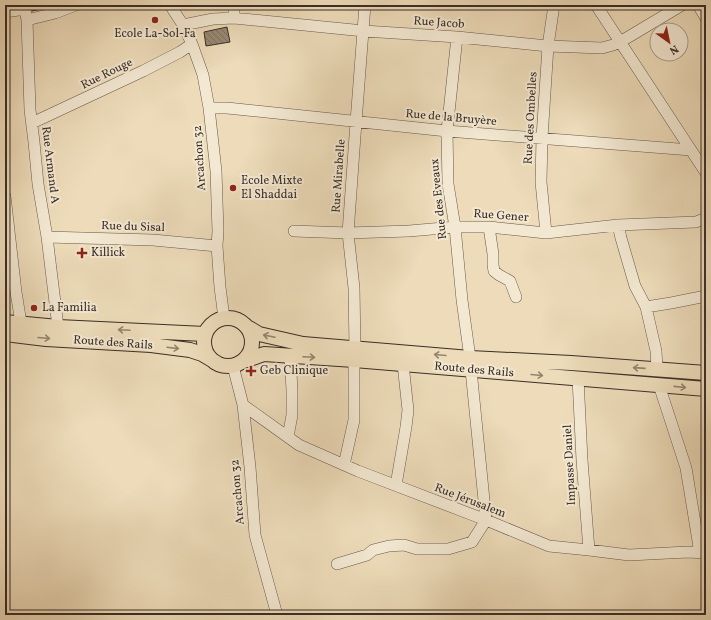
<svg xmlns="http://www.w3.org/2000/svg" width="711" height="620" font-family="Vollkorn,serif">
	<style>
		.building { fill: url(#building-back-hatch); stroke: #3a2e27 }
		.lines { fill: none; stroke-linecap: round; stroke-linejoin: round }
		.minor-casing { stroke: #67594c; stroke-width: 12 }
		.major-casing { stroke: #3a2e27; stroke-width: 16 }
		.minor { stroke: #f3e8d2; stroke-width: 11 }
		.major { stroke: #eddbb9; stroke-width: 14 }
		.oneway { stroke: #948470 }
		.poi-dot { fill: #8f2418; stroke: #f3e8d2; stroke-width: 1.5 }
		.labels { text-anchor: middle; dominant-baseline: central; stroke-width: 4; stroke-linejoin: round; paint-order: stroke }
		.street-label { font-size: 12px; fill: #3a2e27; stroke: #f3e8d2 }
		.poi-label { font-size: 12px; fill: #3a2e27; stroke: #f3e8d2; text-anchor: start }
	</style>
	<defs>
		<pattern id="building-back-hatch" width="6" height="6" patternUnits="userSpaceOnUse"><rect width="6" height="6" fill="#978873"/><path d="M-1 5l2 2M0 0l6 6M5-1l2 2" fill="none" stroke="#7c705e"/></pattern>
	</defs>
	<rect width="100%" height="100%" fill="#eddbb9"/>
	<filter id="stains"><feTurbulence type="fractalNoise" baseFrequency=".005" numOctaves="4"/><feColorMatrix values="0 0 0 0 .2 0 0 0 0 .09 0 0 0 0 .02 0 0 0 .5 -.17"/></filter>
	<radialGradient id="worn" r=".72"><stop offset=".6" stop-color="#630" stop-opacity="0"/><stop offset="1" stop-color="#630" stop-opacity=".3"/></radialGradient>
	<!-- building -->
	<path class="building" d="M31,5H54L55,6L32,11Z
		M227,27L230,42L206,46L204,32Z"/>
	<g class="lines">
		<!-- minor casing -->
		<g class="minor-casing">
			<path id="minor" d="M24,5L27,20L30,110L34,142L38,184L47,237L58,327
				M170,5L183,25L192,44L203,75L209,108L216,171L218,231L217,246L220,287L224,318
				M234,5V18
				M596,5L706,173
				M698,5L706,18
				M5,12L25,9
				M27,20L55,13L76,5
				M183,25L213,19L234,18L364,31L457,37L548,46L602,48L613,45L620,42L682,5
				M457,37L447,131L448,184L455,227L462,300L470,358
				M209,108H227L447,131L691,150
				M32,123L143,71L180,52L192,44
				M5,196L16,292L21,323
				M618,225L621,238L635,286L646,307L656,351L657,369
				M489,227L493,254V265L494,271L499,275L510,281L516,297
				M294,231L348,233L409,231L455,227H489L546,233L618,225L696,222L706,218
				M546,233L541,182L542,138L548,46L554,5
				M47,237L153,240L217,246
				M646,307L671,303L706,296
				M355,348L354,288L348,233L356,122L365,5
				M233,366L243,405L250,467L255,535L277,615
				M578,378L582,460L589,550
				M659,385L686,468L700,553
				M243,405L299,445L358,471L486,520L549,546L589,550L629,555L688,552L706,553
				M288,437L292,415V390L290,356
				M344,465L354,420V360
				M396,485L406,427L408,410L403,364
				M337,564L367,555L373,550L389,546L404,545L417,549H448L472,542L486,520L471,370"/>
		</g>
		<!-- major casing -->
		<g class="major-casing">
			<path id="major" d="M204 342a24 24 0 1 1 48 0a24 24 0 1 1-48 0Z
				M5,322L58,327L205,334
				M249,328L259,334L303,344L470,358L571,363L706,373
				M5,334L46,339L151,345L190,350L202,354L217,363
				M244,361L264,354L354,360L706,389"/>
		</g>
		<!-- minor -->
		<use href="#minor" class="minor"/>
		<!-- major -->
		<use href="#major" class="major"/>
	</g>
	<!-- one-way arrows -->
	<defs><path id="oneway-shaft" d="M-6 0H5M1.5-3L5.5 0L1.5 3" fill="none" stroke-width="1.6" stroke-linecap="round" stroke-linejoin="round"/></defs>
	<g class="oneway">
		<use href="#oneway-shaft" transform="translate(124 330) rotate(-177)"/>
		<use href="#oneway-shaft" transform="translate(269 336) rotate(-168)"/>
		<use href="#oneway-shaft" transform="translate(44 338) rotate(5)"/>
		<use href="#oneway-shaft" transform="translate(173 348) rotate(7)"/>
		<use href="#oneway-shaft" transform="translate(440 355) rotate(-175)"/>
		<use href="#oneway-shaft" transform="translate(309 357) rotate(3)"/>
		<use href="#oneway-shaft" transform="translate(639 368) rotate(-176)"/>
		<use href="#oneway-shaft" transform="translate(537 375) rotate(5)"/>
		<use href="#oneway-shaft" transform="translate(680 387) rotate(6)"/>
	</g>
	<!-- markers -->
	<g class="poi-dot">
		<circle cx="155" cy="20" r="4"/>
		<circle cx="233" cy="188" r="4"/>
		<path d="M80 247h4v4h4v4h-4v4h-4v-4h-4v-4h4z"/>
		<circle cx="34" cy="308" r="4"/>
		<path d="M249 365h4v4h4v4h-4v4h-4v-4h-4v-4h4z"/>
	</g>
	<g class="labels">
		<!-- street labels -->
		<g class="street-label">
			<text transform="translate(439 23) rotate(4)">Rue Jacob</text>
			<text transform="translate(107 74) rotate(-26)">Rue Rouge</text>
			<text transform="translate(451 118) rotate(5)">Rue de la Bruyère</text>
			<text transform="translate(531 118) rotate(-87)">Rue des Ombelles</text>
			<text transform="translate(200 158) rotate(-94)">Arcachon 32</text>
			<text transform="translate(50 165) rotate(83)">Rue Armand A</text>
			<text transform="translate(339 176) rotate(-86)">Rue Mirabelle</text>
			<text transform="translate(439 199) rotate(-96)">Rue des Eveaux</text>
			<text transform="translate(501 216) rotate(4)">Rue Gener</text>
			<text transform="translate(133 227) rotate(2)">Rue du Sisal</text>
			<text transform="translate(113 343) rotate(4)">Route des Rails</text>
			<text transform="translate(474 370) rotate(5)">Route des Rails</text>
			<text transform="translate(570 465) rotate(-93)">Impasse Daniel</text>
			<text transform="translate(238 492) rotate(-95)">Arcachon 32</text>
			<text transform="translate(470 501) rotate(21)">Rue Jérusalem</text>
		</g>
		<!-- poi labels -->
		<g class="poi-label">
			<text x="155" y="34" text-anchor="middle">Ecole La-Sol-Fa</text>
			<text x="241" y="181">Ecole Mixte<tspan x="241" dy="14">El Shaddai</tspan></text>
			<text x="91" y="253">Killick</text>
			<text x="42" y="308">La Familia</text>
			<text x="260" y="371">Geb Clinique</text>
		</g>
	</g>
	<!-- margin -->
	<rect width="711" height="620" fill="none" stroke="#eddbb9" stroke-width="20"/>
	<rect x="6" y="6" width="699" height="608" fill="none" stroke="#3a2e27" stroke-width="2"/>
	<rect x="10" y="10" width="691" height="600" fill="none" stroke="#3a2e27"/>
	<!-- north arrow -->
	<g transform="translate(669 42) rotate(147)"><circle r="19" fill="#f3e8d2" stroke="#a99e8e"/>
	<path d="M0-3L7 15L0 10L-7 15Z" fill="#8f2418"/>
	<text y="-6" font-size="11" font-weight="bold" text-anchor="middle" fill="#3a2e27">N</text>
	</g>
	<rect width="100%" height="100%" filter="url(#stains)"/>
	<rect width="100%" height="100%" fill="url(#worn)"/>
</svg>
